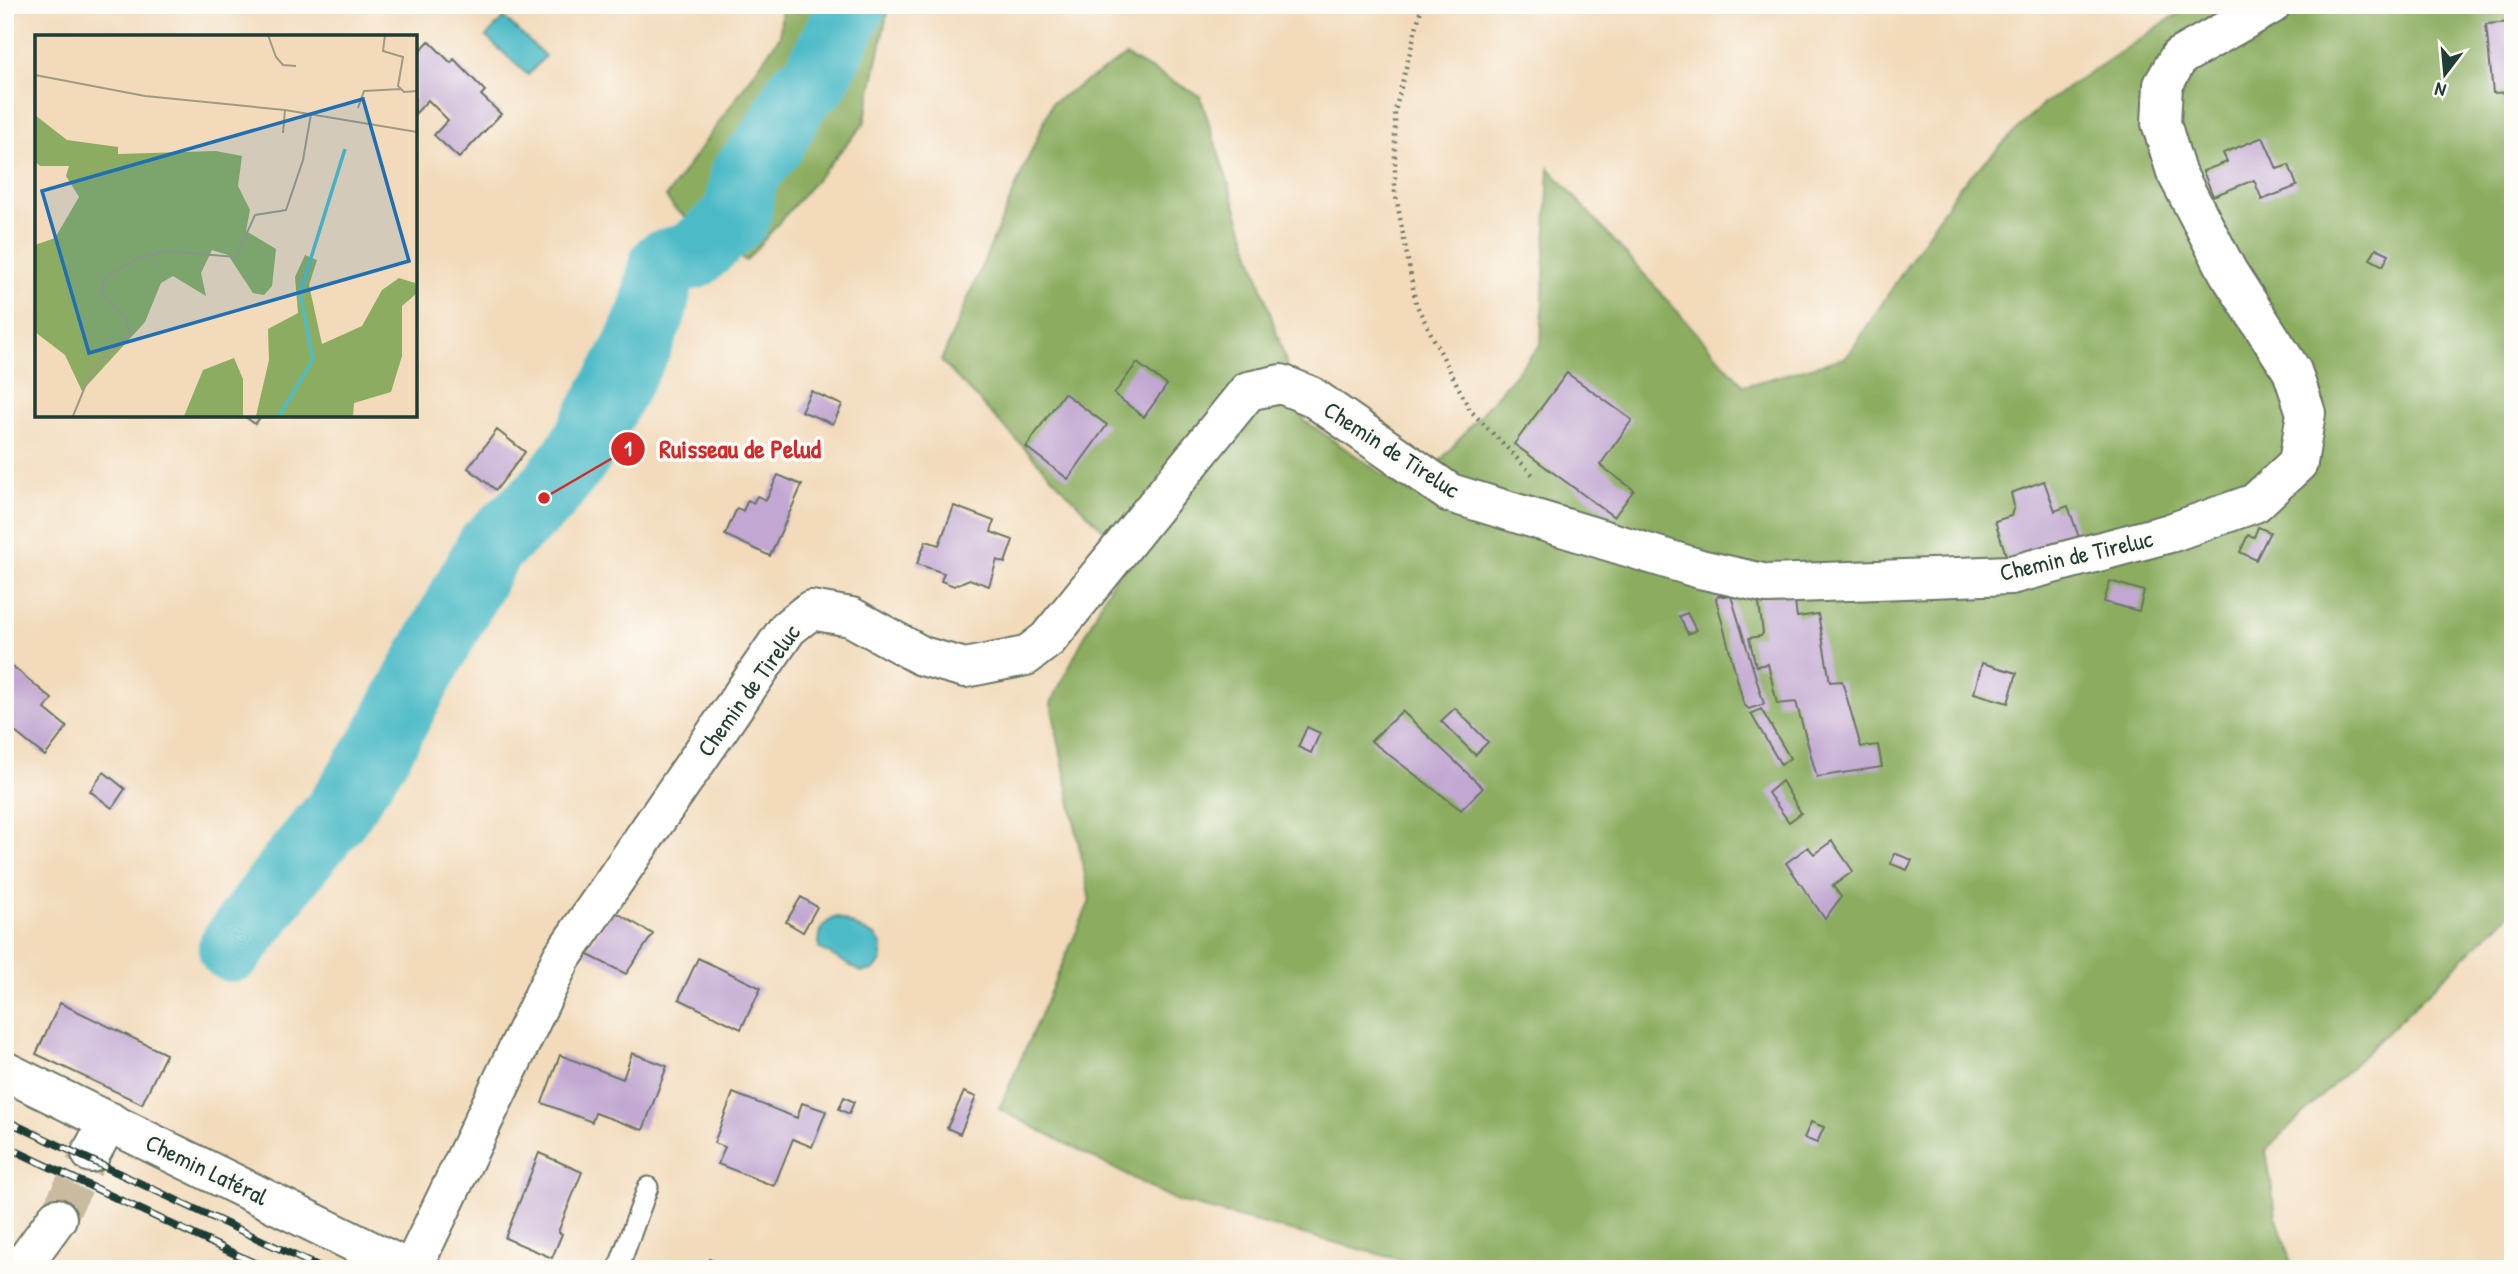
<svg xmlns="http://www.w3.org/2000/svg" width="2518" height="1274" font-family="'Patrick Hand',sans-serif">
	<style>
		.forest { fill: #8cad61; stroke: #56754a; stroke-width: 2 }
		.water { fill: #4ebbc7; stroke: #367c7e; stroke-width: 2 }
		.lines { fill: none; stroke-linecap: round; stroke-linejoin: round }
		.river { stroke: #4ebbc7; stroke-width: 68 }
		.building { fill: #c1a7d1 }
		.street-tunnel { stroke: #c8bb9f; stroke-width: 38; stroke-dasharray: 38 19; stroke-linecap: butt }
		.lane-casing { stroke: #697463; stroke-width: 23 }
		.street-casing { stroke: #697463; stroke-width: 42 }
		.path { stroke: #697463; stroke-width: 4.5; stroke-dasharray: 2 5; stroke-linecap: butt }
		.lane { stroke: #fff; stroke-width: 19 }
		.street { stroke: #fff; stroke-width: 38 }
		.rail-casing { stroke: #1f3d34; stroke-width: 8 }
		.rail { stroke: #fdfcf7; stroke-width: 5; stroke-dasharray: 16; stroke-linecap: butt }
		.labels { text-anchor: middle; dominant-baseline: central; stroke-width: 7; stroke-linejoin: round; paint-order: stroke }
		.street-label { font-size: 24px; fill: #1f3d34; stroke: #fdfcf7 }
		.inset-river { fill: none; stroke: #4ebbc7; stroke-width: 3.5 }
		.inset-road { fill: none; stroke: #9e9b84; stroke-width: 2 }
		.view { fill: #1f6fb2; fill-opacity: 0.15; stroke: #1f6fb2; stroke-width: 3.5 }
		.inset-edge { fill: none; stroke: #1f3d34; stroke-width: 3.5 }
		.leader { fill: none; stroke: #d62828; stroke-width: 2.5 }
		.callout-dot { fill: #d62828; stroke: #fdfcf7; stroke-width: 2.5 }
		.mark-label { font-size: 21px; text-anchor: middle; font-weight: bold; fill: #fff }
		.callout-label { font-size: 26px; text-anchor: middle; font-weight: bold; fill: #d62828; stroke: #fdfcf7; stroke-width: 7; stroke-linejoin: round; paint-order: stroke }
	</style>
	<rect width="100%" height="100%" fill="#fdfcf7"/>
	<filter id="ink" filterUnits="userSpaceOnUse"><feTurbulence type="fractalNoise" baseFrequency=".0143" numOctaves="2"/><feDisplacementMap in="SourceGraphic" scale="14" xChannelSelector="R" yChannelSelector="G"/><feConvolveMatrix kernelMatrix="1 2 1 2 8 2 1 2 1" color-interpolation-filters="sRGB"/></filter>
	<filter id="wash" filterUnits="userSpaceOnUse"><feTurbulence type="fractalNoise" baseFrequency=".00686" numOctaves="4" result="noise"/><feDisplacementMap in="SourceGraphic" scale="28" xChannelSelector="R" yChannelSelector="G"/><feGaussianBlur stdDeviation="1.57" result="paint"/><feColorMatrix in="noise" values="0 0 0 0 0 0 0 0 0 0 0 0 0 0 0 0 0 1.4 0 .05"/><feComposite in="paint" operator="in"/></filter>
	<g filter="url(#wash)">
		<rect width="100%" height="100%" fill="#f2daba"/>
		<!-- forest -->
		<path class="forest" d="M782,5H889L864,124L746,261L674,208L666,197L780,36Z
			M2191,5H2513V910L2266,1150L2276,1216L2293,1269H1435L1177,1201L999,1109L1090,901L1051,703L1126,554L941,361L1052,103L1126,56L1200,96L1305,421L1412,494L1541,344L1549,168L1744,386L1847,357L1958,188L2042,105Z"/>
		<!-- water -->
		<path class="water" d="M504,18L545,56L528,75L486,37Z
			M837,917L875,936L882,945V960L874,970L861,972L819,948C819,932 821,923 837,917Z"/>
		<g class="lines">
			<!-- river -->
			<path class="river" d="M232,948L293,866L337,813L380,748L490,547L544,498L579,453L637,347L653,310L663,264L694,255L737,216L744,175L771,143L799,92L815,80L852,5"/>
		</g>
		<g id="blocks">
			<!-- building -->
			<path class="building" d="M2513,22V92L2493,93L2486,24Z
				M429,41L451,63L454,59L485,91L481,95L501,114L459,158L434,135L448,120L428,100L415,114V56Z
				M2263,137L2277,169L2289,165L2297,186L2262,200L2254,180L2213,196L2203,171L2227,162L2223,153Z
				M2376,248L2389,254L2383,266L2370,259Z
				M1137,363L1167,385L1144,417L1114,394Z
				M1567,373L1632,420L1600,465L1634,490L1614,517L1514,444Z
				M811,391L842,405L833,424L801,411Z
				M1064,393L1107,425L1068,479L1026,447Z
				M243,415H262L255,424Z
				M497,430L525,452L496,490L468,468Z
				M778,475L802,485L770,556L725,535L737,508L743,511L748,500L753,503L757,496L766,500Z
				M2044,481L2055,511L2068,506L2082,546L2009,564L1995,521L2011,516L2014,506L2011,493Z
				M954,506L994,521L991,532L1013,540L1005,563L997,560L989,586L969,579L954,586L941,581L944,573L917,564L926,541L939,545Z
				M2258,527L2270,532L2256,560L2240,552L2248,535L2254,537Z
				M2110,581L2144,591L2139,611L2104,602Z
				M1794,595L1797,617L1818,614L1830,682L1842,681L1861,747L1878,745L1882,767L1817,777L1796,702L1777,704L1768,664L1756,666L1749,638L1761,636L1763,633L1758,596Z
				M1718,596H1731L1764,704L1749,709L1744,705L1716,599Z
				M1687,613L1696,630L1688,634L1679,616Z
				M1982,663L2017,673L2008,703L1974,693Z
				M11,665L52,699L45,709L67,727L45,756L5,724V673Z
				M1455,708L1488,742L1475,755L1441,721Z
				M1761,709L1790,758L1781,765L1751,714Z
				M1402,711L1483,788L1461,810L1371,741Z
				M1307,727L1320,733L1311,753L1298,747Z
				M104,772L125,789L112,808L90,791Z
				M1782,781L1801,813L1789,822L1768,793Z
				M1832,841L1853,871L1833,886L1841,897L1825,919L1786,863L1808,847L1814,854Z
				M1894,853L1912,860L1907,870L1891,864Z
				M801,897L817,907L803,932L786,922Z
				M612,910L653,934L626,974L584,953Z
				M698,958L761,988L741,1029L679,999Z
				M60,1003L166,1054L142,1104L36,1054Z
				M632,1053L667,1066L643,1130L595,1113L592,1122L542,1103L560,1055L623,1079Z
				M964,1092L976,1097L960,1134L947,1128Z
				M733,1093L797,1118L802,1103L826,1111L812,1147L793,1139L774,1186L718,1164L725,1147L714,1143Z
				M844,1097L854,1102L849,1114L839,1109Z
				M1811,1122L1824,1127L1817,1143L1804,1138Z
				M539,1153L582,1172L558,1232L562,1234L552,1258L505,1238Z
				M709,1259L735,1269H705Z"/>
		</g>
	</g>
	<g filter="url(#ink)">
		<use href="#blocks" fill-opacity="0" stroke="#697463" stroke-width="2"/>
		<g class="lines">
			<!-- street-tunnel -->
			<path class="street-tunnel" d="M57,1218L91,1153"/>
			<!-- lane casing -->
			<g class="lane-casing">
				<path id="lane" d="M618,1269L648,1187"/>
			</g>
			<!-- street casing -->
			<g class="street-casing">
				<path id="street" d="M5,1071L408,1269
					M91,1153L109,1121
					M20,1269L57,1218
					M412,1269L562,957L788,628L811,610L851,617L922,656L965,668L1026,656L1048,639L1248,391L1281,384L1311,396L1450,493L1700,569L1767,584L2011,575L2170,533L2255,503L2298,463L2306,413L2292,371L2228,272L2176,172L2161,123L2163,85L2179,57L2271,5"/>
			</g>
			<!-- path -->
			<path class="path" d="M1422,5L1395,111V191L1416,304L1470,410L1534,476"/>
			<!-- lane -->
			<use href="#lane" class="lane"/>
			<!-- street -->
			<use href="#street" class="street"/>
			<!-- rail casing -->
			<g class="rail-casing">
				<path id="rail" d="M5,1120L323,1269
					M5,1146L267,1269"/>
			</g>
			<!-- rail -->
			<use href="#rail" class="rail"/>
		</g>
	</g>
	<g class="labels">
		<!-- street labels -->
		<g class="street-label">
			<text transform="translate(1392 449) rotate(33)">Chemin de Tireluc</text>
			<text transform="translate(2076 555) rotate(-13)">Chemin de Tireluc</text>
			<text transform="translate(748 690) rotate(-54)">Chemin de Tireluc</text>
			<text transform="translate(207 1169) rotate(26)">Chemin Latéral</text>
		</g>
	</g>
	<!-- overview -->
	<g transform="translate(35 35)">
		<rect width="382" height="382" fill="#f2daba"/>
		<path d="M0,80L32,105L83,112V119L181,116L207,121L203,151L215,175L211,196L241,214L237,251L229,260L218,258L193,220L177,215L166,238L171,261L138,241L126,248L110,287L47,356L30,320L0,297V210L20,203L44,162L31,141L34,131H5L0,126ZM270,220L282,225L274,250L287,309L327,291L347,255L364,243L380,248L381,259L367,271V321L356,357L319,368L318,381H221L234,325L233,294L263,278L260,242ZM199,323L208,344V381H149L168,335Z" fill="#8cad61"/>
		<path class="inset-river" d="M244,381L278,325L265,258L310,114"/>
		<path class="inset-road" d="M233,0L241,22L248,30L261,31M350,0L348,16L368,22L363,51L369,57L382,56M0,40L110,61L250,75L382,97M323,73L329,56L366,54M248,98L250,75M38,381L56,337L95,298L91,283L66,257L69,244L97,226L128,216L201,222L220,180L251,175L268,125L276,79"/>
		<path class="view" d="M328,64L374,226L54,318L7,156Z"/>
		<rect width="382" height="382" class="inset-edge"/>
	</g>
	<!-- callouts -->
	<path class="leader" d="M544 498L628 449"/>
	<g class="callout-dot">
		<circle cx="544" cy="498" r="7"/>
		<circle cx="628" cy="449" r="18"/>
	</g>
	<g class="mark-label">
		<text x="628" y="456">1</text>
	</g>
	<g class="callout-label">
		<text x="740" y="458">Ruisseau de Pelud</text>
	</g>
	<!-- margin -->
	<rect width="2518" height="1274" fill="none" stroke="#fdfcf7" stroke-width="28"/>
	<!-- north arrow -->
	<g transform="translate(2445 74) rotate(196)" stroke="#fdfcf7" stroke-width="5" paint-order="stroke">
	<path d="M0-5L12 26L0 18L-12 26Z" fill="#1f3d34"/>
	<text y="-10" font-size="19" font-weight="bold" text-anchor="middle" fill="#1f3d34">N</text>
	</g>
</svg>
